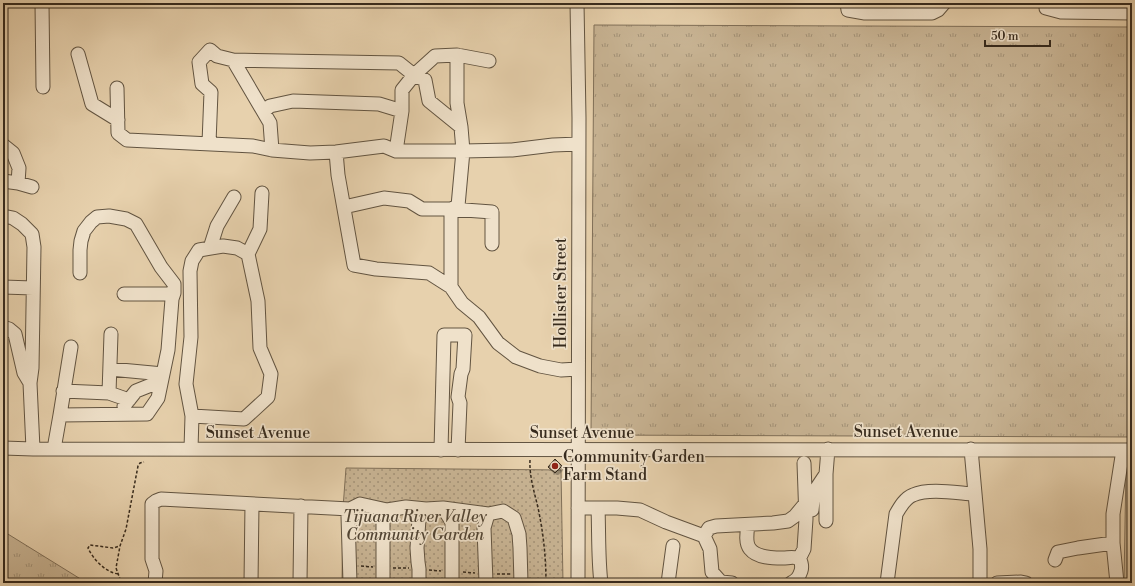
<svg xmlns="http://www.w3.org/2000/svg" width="1135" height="586" font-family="'Libre Bodoni',serif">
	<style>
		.grass { fill: url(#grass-tufts); stroke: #807059 }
		.park { fill: #c9b595; stroke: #807059 }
		.garden { fill: url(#garden-dots); stroke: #807059 }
		.building { fill: url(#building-cross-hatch); stroke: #362a1d; filter: url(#shadow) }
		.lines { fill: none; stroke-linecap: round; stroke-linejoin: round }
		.minor-casing { stroke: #625441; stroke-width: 15 }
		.path { stroke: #362a1d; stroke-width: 1.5; stroke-dasharray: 3 2; stroke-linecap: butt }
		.minor { stroke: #efe1ca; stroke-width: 13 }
		.poi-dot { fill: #8f2418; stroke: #efe1ca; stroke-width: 1.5 }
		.labels { text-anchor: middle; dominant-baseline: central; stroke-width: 3.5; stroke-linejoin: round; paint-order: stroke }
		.street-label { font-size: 16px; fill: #362a1d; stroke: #efe1ca }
		.poi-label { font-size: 16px; fill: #362a1d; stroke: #efe1ca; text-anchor: start }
		.park-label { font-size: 16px; font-style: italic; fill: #534635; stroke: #efe1ca }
	</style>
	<defs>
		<pattern id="grass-tufts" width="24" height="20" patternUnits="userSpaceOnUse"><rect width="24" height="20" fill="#c9b595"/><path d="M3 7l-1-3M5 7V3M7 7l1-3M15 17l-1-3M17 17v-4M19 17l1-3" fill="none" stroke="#a49379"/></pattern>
		<pattern id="garden-dots" width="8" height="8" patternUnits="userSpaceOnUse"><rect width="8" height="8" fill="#c9b595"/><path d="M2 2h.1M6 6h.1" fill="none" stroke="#a49379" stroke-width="1.8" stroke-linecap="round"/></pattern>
		<pattern id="building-cross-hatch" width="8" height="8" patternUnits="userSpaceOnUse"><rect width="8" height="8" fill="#928168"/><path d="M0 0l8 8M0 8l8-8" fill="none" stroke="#786a55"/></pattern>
		<filter id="shadow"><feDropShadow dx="2.5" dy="2.5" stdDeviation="0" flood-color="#0004"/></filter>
	</defs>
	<rect width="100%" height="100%" fill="#e7d1ad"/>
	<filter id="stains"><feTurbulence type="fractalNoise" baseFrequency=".005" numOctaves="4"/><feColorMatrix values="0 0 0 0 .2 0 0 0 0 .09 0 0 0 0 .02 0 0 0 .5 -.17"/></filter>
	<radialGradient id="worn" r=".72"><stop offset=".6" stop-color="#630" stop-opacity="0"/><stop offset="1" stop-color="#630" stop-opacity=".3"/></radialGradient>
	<!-- grass -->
	<path class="grass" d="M594,25L1132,27V437L591,435Z
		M3,531L87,583H3Z"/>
	<!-- park -->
	<path class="park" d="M1132,461V583H1124L1126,467Z"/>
	<!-- garden -->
	<path class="garden" d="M346,468L561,470L563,583H342L343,508Z"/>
	<!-- building -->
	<path class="building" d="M555,459L562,466L555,473L548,467Z"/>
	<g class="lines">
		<!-- minor casing -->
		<g class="minor-casing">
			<path id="minor" d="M42,3L43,87
				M577,3L579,118L578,583
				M847,3L848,10L865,13H932L938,10L944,3
				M1046,3V8L1061,12L1132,13
				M78,54L92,104L118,120
				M457,55V103L461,127L463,151L458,206L451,209V287L462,303L479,317L498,343L516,357L540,366L561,370L578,369
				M233,60L399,63L414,75L425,80L429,101L461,127
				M117,88L118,133L127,140L253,146L272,150L310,153L336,152L384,146L396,151H463L512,150L553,145L579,144
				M264,111L270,106L293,101L379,104L402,111
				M209,143L211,92L202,84L199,62L210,50L217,56L233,60L270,123L272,150
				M3,145L13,153L19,168L18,183L3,181
				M396,151L402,111V90L414,75L435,56L457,55L489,61
				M336,152L338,175L354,265L376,269L429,273L451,287
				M18,183L32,187
				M344,207L384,198L409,201L422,209H451L492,212V244
				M3,216L13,218L22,224L32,234L34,247L32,368L30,383L33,449L3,448
				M210,248L217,226L234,197
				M248,254L260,229L262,193
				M80,273V250L81,241L84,231L91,222L97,217L109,216L126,219L136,224L161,267L174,284V293L172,299
				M3,287L33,288
				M3,327L9,329L15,334L24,373L30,383
				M110,369L163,374
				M63,391L109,393L129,400
				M109,393L111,334
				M124,406L136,391L161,381
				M60,415L71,347
				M33,449L1132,450
				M54,449L60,415L147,414L158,398L168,350L172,299L169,294H124
				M191,449L192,416L244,419L268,397L271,374L260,348L258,301L248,254L237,248L223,246L199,250L192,261L190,271L191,337L186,384L192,416
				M971,449L980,549V583
				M441,450L444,335H465L463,369L461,374L458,397L460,403L458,450
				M826,474V521
				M443,508L488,514
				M578,508H617L640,510L666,522L704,536L710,549L712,572L721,582L732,583
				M598,508C599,533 598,558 601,583
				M812,510L814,492L826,474L828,449
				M748,525C747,532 745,543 750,549C757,558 773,558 783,558C788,558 795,556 799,559C802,562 802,568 801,571C799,577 797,580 791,583
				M704,536L709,528L716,526L773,523L788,521L795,516L805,504
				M799,559L804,549L806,519L804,463
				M1055,560L1058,552L1078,548L1113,543
				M155,583L156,571L152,559V504L156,501L161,499L350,509
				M251,583L252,504
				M300,583L301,506
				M350,583L348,516L350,509L360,504L387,510
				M383,583V518L387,510L406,507L426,509
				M419,583V569L418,562L417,548L419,519L426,509L443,508L452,522V583
				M486,583L484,528L488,514L503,511L514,518L519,534L520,548L521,583
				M668,583L673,546
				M887,583L896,514C900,507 905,498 913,495C929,488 957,493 975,494
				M997,583L1021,582L1026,583
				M1117,583L1113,543V514L1123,450"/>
		</g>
		<!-- path -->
		<path class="path" d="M530,460C529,480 537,499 540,518C544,539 546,561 546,583
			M361,566L373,567
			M393,568H409
			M429,570L441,571
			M463,572L475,573
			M118,574C105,572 93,559 88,548L90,545L113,548L120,546
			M497,574H511
			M125,583L120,579L116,568L120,546L126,529L138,466L140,463L144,462"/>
		<!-- minor -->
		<use href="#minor" class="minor"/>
	</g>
	<!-- markers -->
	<circle class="poi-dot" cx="555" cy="466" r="4"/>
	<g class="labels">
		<!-- street labels -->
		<g class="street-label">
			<text transform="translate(561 293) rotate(-90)">Hollister Street</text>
			<text x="906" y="432">Sunset Avenue</text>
			<text x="258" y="433">Sunset Avenue</text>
			<text x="582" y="433">Sunset Avenue</text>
		</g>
		<!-- poi labels -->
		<g class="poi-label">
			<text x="563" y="457">Community Garden<tspan x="563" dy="18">Farm Stand</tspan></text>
		</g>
		<!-- park labels -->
		<g class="park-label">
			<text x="415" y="517">Tijuana River Valley<tspan x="415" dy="18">Community Garden</tspan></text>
		</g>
	</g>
	<!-- margin -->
	<rect width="1135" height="586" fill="none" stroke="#e7d1ad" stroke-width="16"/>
	<rect x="4" y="4" width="1127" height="578" fill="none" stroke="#362a1d" stroke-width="2"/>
	<rect x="8" y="8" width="1119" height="570" fill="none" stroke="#362a1d"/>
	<!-- scale -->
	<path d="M985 40v6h65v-6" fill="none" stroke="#362a1d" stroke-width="2"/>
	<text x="991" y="40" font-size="12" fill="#362a1d" stroke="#efe1ca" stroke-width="3" paint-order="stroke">50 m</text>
	<rect width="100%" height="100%" filter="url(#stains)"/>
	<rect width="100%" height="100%" fill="url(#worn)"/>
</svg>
